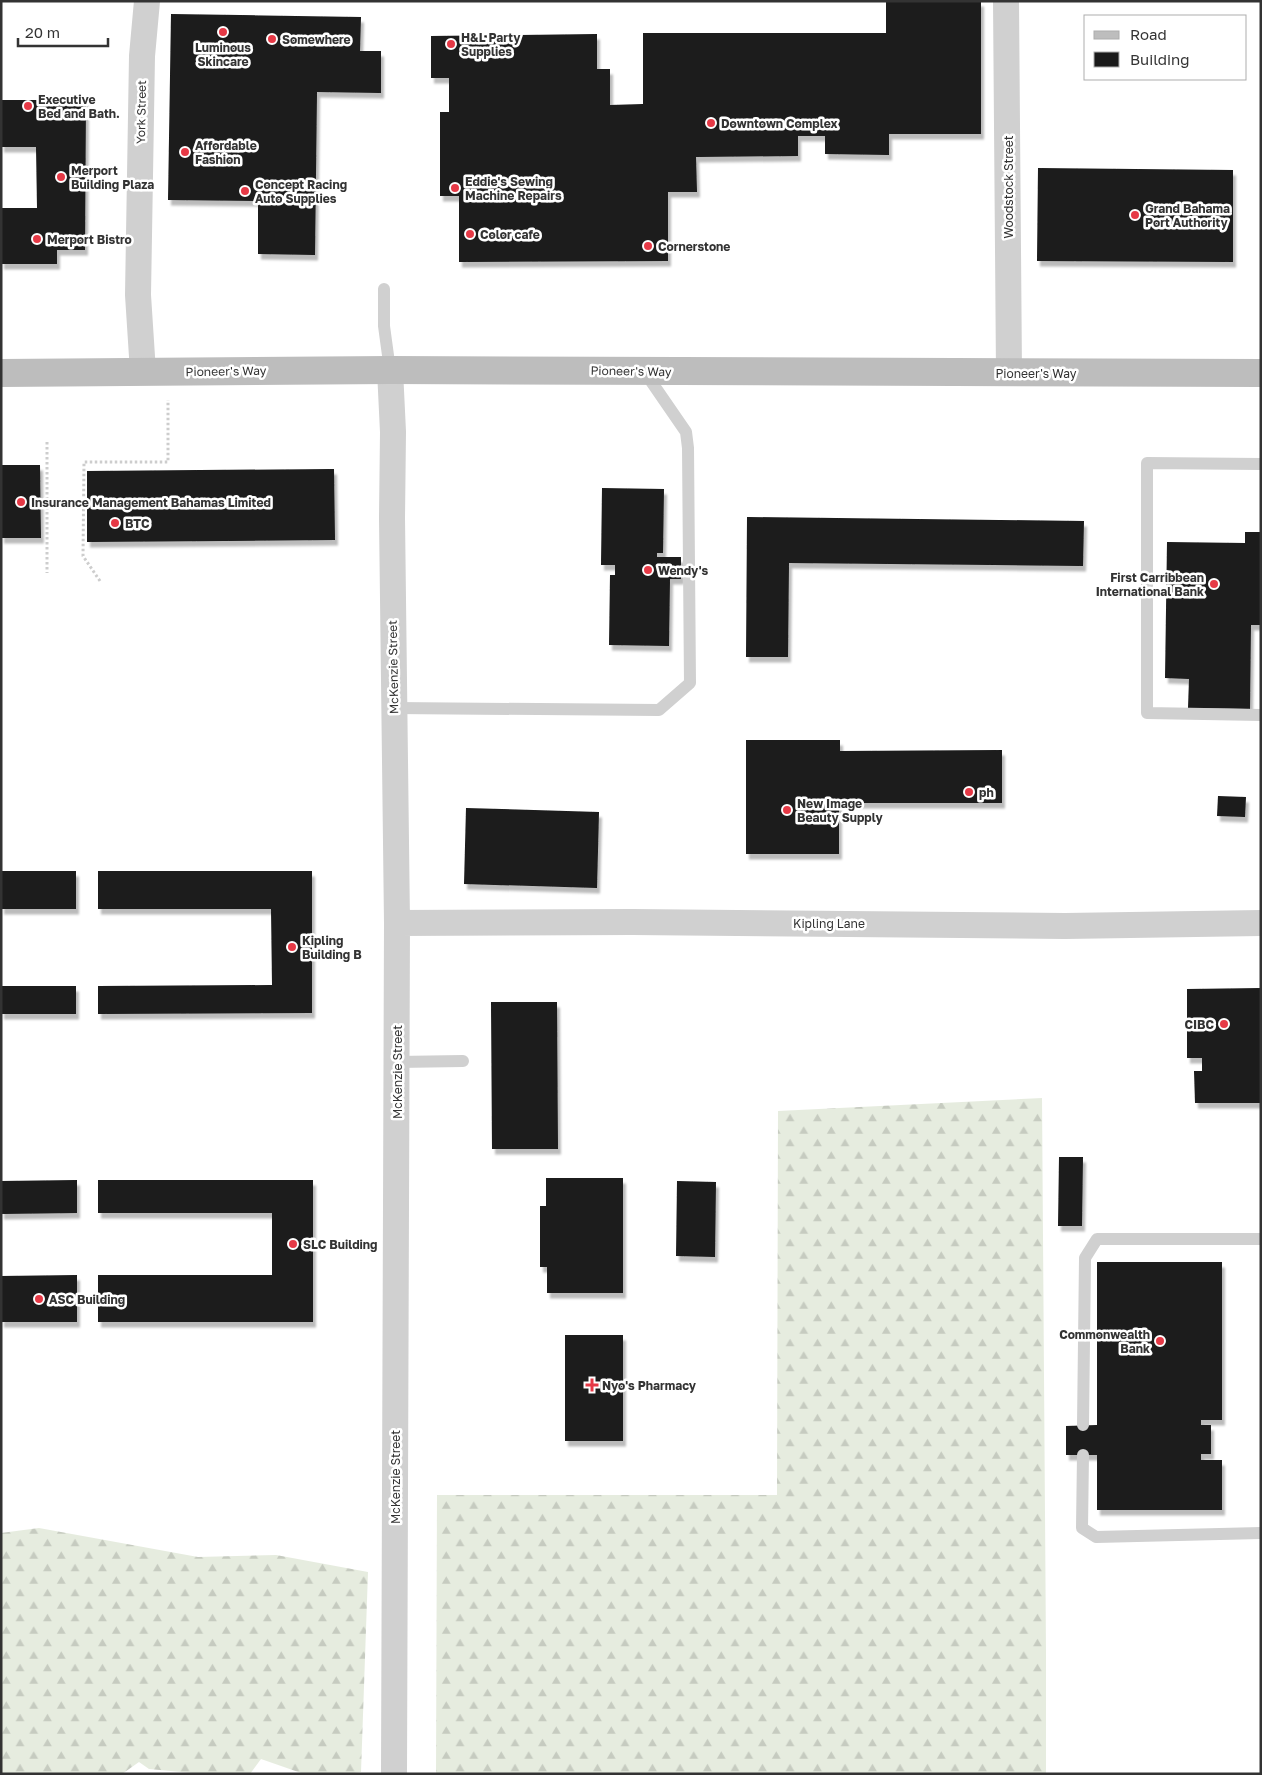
<svg xmlns="http://www.w3.org/2000/svg" width="1262" height="1775" font-family="'Golos Text',sans-serif">
	<style>
		.forest { fill: url(#forest-firs) }
		.building { fill: #1a1a1a; filter: url(#shadow) }
		.lines { fill: none; stroke-linecap: round; stroke-linejoin: round }
		.path { stroke: #cdcdcd; stroke-width: 3; stroke-dasharray: 2.5 2.5; stroke-linecap: butt }
		.lane { stroke: #d0d0d0; stroke-width: 12 }
		.street { stroke: #d0d0d0; stroke-width: 26 }
		.secondary { stroke: #bdbdbd; stroke-width: 28 }
		.poi-dot { fill: #e63946; stroke: #fff; stroke-width: 2 }
		.labels { text-anchor: middle; dominant-baseline: central; stroke-width: 5; stroke-linejoin: round; paint-order: stroke }
		.poi-label { font-size: 12px; font-weight: bold; fill: #333; stroke: #fff; text-anchor: start }
		.street-label { font-size: 12px; fill: #333; stroke: #fff }
	</style>
	<defs>
		<pattern id="forest-firs" width="22" height="20" patternUnits="userSpaceOnUse" patternTransform="scale(1.25)"><rect width="22" height="20" fill="#e6ecdf"/><path d="M5 1l3.5 6h-7zM16 11l3.5 6h-7z" fill="#c6cbc0"/></pattern>
		<filter id="shadow"><feDropShadow dx="3" dy="5.5" stdDeviation="1" flood-color="#0004"/></filter>
	</defs>
	<rect width="100%" height="100%" fill="#fff"/>
	<!-- forest -->
	<path class="forest" d="M1042,1098L1046,1652V1774H436L437,1495H777L778,1111Z
		M39,1528L198,1557L276,1555L368,1572L361,1772L348,1774H304L261,1759L250,1774H203L149,1769L139,1762L122,1774H1V1533Z"/>
	<!-- building -->
	<path class="building" d="M886,1H981V134H889V155L825,154V136H798V156L696,157L697,192H668V261L459,262V196H440V112H449V78H431V36L597,34V69H610V105L643,104V33H886Z
		M171,14L361,17L360,51H381V93L317,92L315,255L258,254V201L168,200Z
		M1,100H86L85,250H57V264H1V208H37L36,147H1Z
		M1038,168L1233,170V262L1037,261Z
		M1,465H40L41,538H1Z
		M334,469L335,540L87,542V471Z
		M602,488L664,489L663,553H657V557H681V579H670L669,646L609,645L610,575H615V565H601Z
		M747,517L1084,521L1083,566L789,563L788,657H746Z
		M1245,532H1261V625H1251L1250,709L1188,708L1189,679L1165,678L1167,542L1245,543Z
		M746,740H840V751L1002,750V803H839V854H746Z
		M1218,796L1246,797L1245,817L1217,816Z
		M466,808L599,812L597,888L464,884Z
		M1,871H76V909H1Z
		M98,871H312V1013L98,1014V986L272,985L271,909H98Z
		M1,986H76V1014H1Z
		M1261,988V1103H1195L1194,1071H1202V1058H1187V989Z
		M491,1002H557L558,1149H492Z
		M1059,1157H1083L1082,1226H1058Z
		M546,1178H623V1293H547V1267H540V1206H546Z
		M77,1180V1213L1,1214V1181Z
		M98,1180H313V1322H98V1275H272V1213H98Z
		M677,1181L716,1182L715,1257L676,1256Z
		M1097,1262H1222V1420H1201V1425H1211V1454H1201V1460H1222V1510H1097V1455H1066V1426L1097,1425Z
		M77,1275V1322H1V1276Z
		M565,1335H623V1441H565Z"/>
	<g class="lines">
		<!-- path -->
		<path class="path" d="M47,442V573
			M100,581L83,556L84,462H168V400"/>
		<!-- lane -->
		<path class="lane" d="M384,289V326L390,370
			M1261,464L1147,463V713L1261,715
			M394,708L659,710L690,683L688,448L686,432L644,371
			M397,1062L463,1061
			M1083,1425L1085,1258L1097,1239H1261
			M1083,1455L1082,1528L1096,1537L1261,1533"/>
		<!-- street -->
		<path class="street" d="M1006,1L1009,373
			M390,370L393,432L392,518L397,923L394,1774
			M143,372L138,295L142,56L147,1
			M397,923L632,922L1065,926L1261,923"/>
		<!-- secondary -->
		<path class="secondary" d="M1,373L390,370L1261,373"/>
	</g>
	<!-- markers -->
	<g class="poi-dot">
		<circle cx="223" cy="32" r="5"/>
		<circle cx="272" cy="39" r="5"/>
		<circle cx="451" cy="44" r="5"/>
		<circle cx="28" cy="106" r="5"/>
		<circle cx="711" cy="123" r="5"/>
		<circle cx="185" cy="152" r="5"/>
		<circle cx="61" cy="177" r="5"/>
		<circle cx="455" cy="188" r="5"/>
		<circle cx="245" cy="191" r="5"/>
		<circle cx="1135" cy="215" r="5"/>
		<circle cx="470" cy="234" r="5"/>
		<circle cx="37" cy="239" r="5"/>
		<circle cx="648" cy="246" r="5"/>
		<circle cx="21" cy="502" r="5"/>
		<circle cx="115" cy="523" r="5"/>
		<circle cx="648" cy="570" r="5"/>
		<circle cx="1214" cy="584" r="5"/>
		<circle cx="969" cy="792" r="5"/>
		<circle cx="787" cy="810" r="5"/>
		<circle cx="292" cy="947" r="5"/>
		<circle cx="1224" cy="1024" r="5"/>
		<circle cx="293" cy="1244" r="5"/>
		<circle cx="39" cy="1299" r="5"/>
		<circle cx="1160" cy="1341" r="5"/>
		<path d="M589.5 1377.5h5v5h5v5h-5v5h-5v-5h-5v-5h5z"/>
	</g>
	<g class="labels">
		<!-- poi labels -->
		<g class="poi-label">
			<text x="461" y="37">H&amp;L Party<tspan x="461" dy="14">Supplies</tspan></text>
			<text x="282" y="39">Somewhere</text>
			<text x="223" y="47" text-anchor="middle">Luminous<tspan x="223" dy="14">Skincare</tspan></text>
			<text x="38" y="99">Executive<tspan x="38" dy="14">Bed and Bath.</tspan></text>
			<text x="721" y="123">Downtown Complex</text>
			<text x="195" y="145">Affordable<tspan x="195" dy="14">Fashion</tspan></text>
			<text x="71" y="170">Merport<tspan x="71" dy="14">Building Plaza</tspan></text>
			<text x="465" y="181">Eddie's Sewing<tspan x="465" dy="14">Machine Repairs</tspan></text>
			<text x="255" y="184">Concept Racing<tspan x="255" dy="14">Auto Supplies</tspan></text>
			<text x="1145" y="208">Grand Bahama<tspan x="1145" dy="14">Port Authority</tspan></text>
			<text x="480" y="234">Color cafe</text>
			<text x="47" y="239">Merport Bistro</text>
			<text x="658" y="246">Cornerstone</text>
			<text x="31" y="502">Insurance Management Bahamas Limited</text>
			<text x="125" y="523">BTC</text>
			<text x="658" y="570">Wendy's</text>
			<text x="1204" y="577" text-anchor="end">First Carribbean<tspan x="1204" dy="14">International Bank</tspan></text>
			<text x="979" y="792">ph</text>
			<text x="797" y="803">New Image<tspan x="797" dy="14">Beauty Supply</tspan></text>
			<text x="302" y="940">Kipling<tspan x="302" dy="14">Building B</tspan></text>
			<text x="1214" y="1024" text-anchor="end">CIBC</text>
			<text x="303" y="1244">SLC Building</text>
			<text x="49" y="1299">ASC Building</text>
			<text x="1150" y="1334" text-anchor="end">Commonwealth<tspan x="1150" dy="14">Bank</tspan></text>
			<text x="602" y="1385">Nyo's Pharmacy</text>
		</g>
		<!-- street labels -->
		<g class="street-label">
			<text transform="translate(141 112) rotate(-89)">York Street</text>
			<text transform="translate(1008 187) rotate(-90)">Woodstock Street</text>
			<text transform="translate(226 371) rotate(-1)">Pioneer's Way</text>
			<text transform="translate(631 371) rotate(1)">Pioneer's Way</text>
			<text x="1036" y="373">Pioneer's Way</text>
			<text transform="translate(393 667) rotate(-91)">McKenzie Street</text>
			<text x="829" y="923">Kipling Lane</text>
			<text transform="translate(397 1072) rotate(-90)">McKenzie Street</text>
			<text transform="translate(395 1477) rotate(-90)">McKenzie Street</text>
		</g>
	</g>
	<!-- border -->
	<rect width="1262" height="1775" fill="none" stroke="#333333" stroke-width="5"/>
	<!-- legend -->
	<rect x="1084" y="15" width="162" height="65" fill="#ffffff" stroke="#adadad"/>
	<rect x="1094" y="31" width="25" height="8" fill="#bdbdbd" stroke="#adadad"/>
	<text x="1130" y="40" font-size="15" fill="#333333">Road</text>
	<rect x="1094" y="52" width="25" height="15" fill="#1a1a1a" stroke="#adadad"/>
	<text x="1130" y="65" font-size="15" fill="#333333">Building</text>
	<!-- scale -->
	<path d="M18 38v8h90v-8" fill="none" stroke="#333333" stroke-width="2.5"/>
	<text x="25" y="38" font-size="15" fill="#333333" stroke="#ffffff" stroke-width="4" paint-order="stroke">20 m</text>
</svg>
